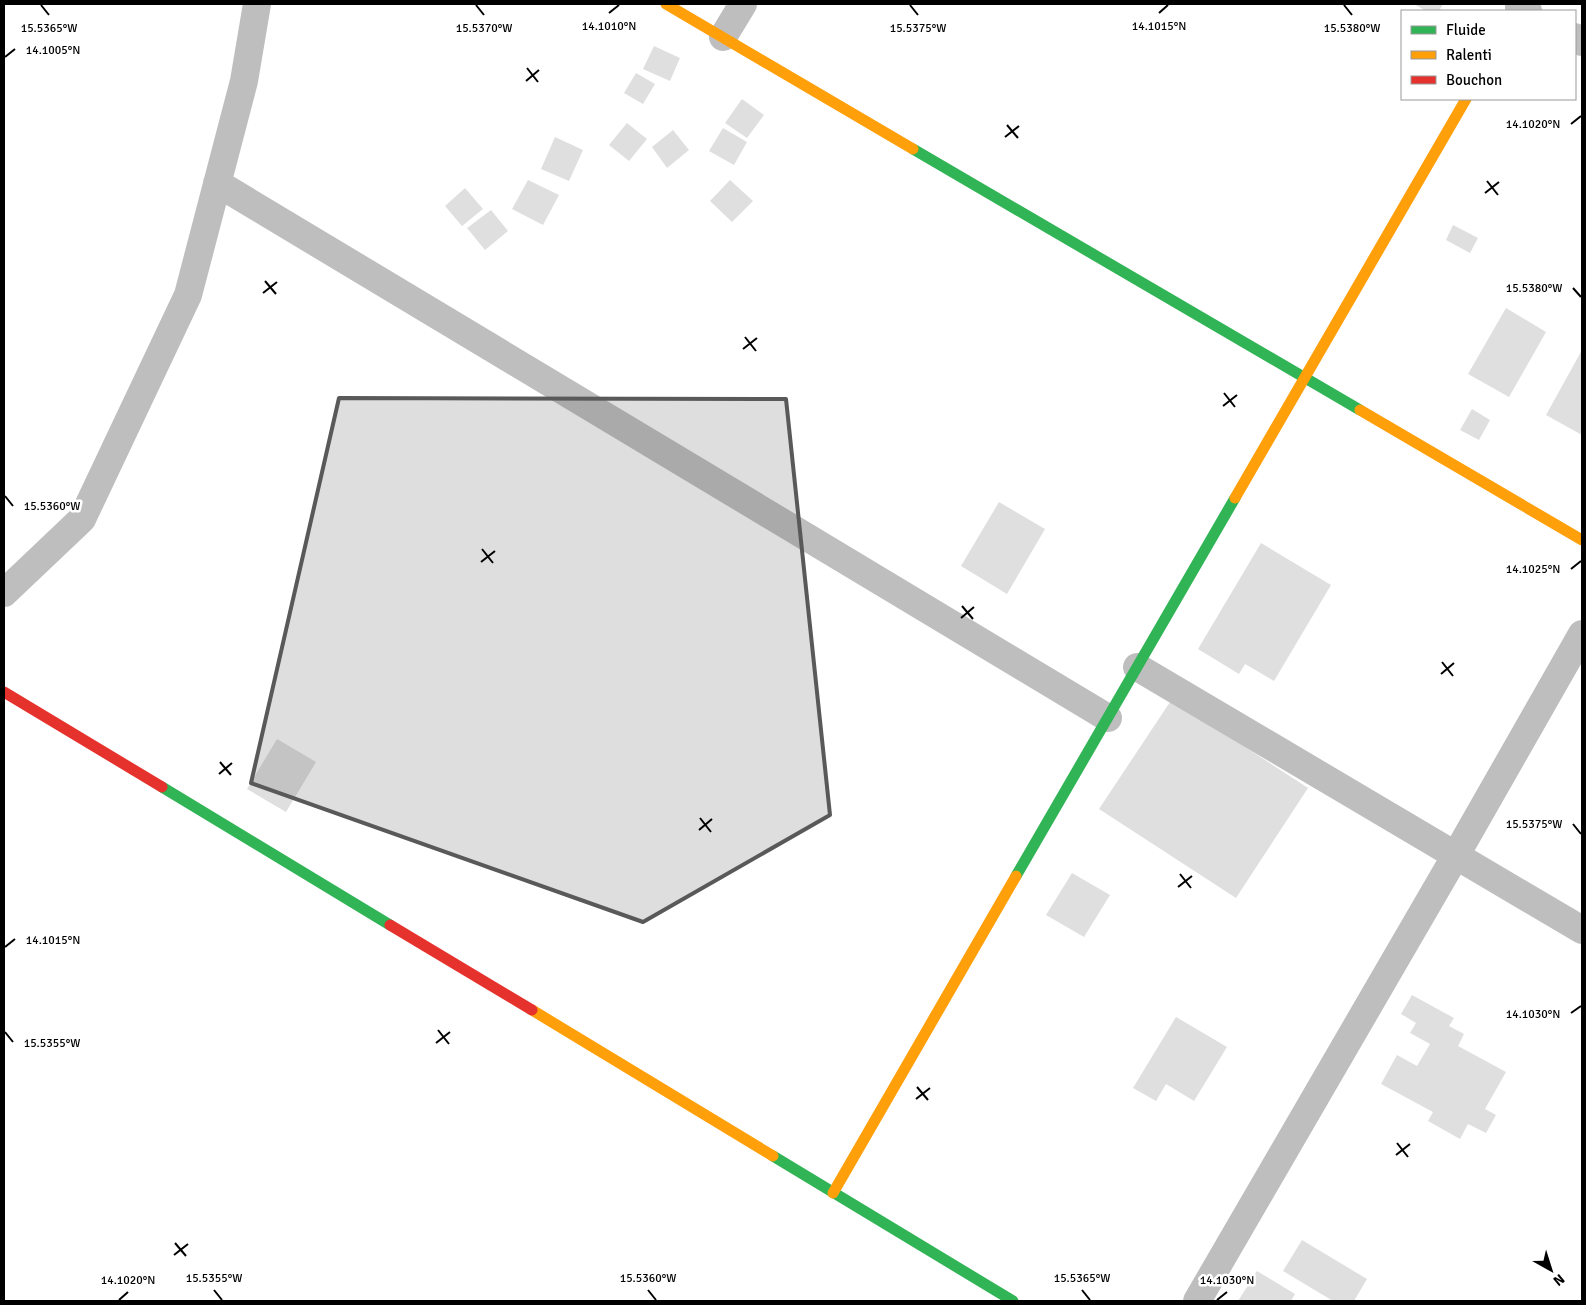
<svg xmlns="http://www.w3.org/2000/svg" width="1586" height="1305" font-family="Signika,sans-serif">
	<style>
		.building { fill: #dfdfdf }
		.lines { fill: none; stroke-linecap: round; stroke-linejoin: round }
		.street { stroke: #bebebe; stroke-width: 28 }
		.fast { stroke: #30b455; stroke-width: 11 }
		.slow { stroke: #ff9f0a; stroke-width: 11 }
		.jam { stroke: #e5322d; stroke-width: 11 }
		.marked { fill: #595959; fill-opacity: 0.2; stroke: #595959; stroke-width: 4; stroke-linejoin: round }
		.ticks { fill: none; stroke: #000; stroke-width: 2 }
		.ticks-label { font-size: 12px; text-anchor: middle; fill: #000; stroke: #fff; stroke-width: 5; stroke-linejoin: round; paint-order: stroke }
	</style>
	<rect width="100%" height="100%" fill="#fff"/>
	<!-- building -->
	<path class="building" d="M1414,4H1443L1439,11H1426Z
		M654,46L680,58L670,81L643,69Z
		M636,73L655,84L643,104L624,93Z
		M742,99L764,115L747,138L725,123Z
		M627,123L647,139L629,161L609,145Z
		M723,128L747,142L734,165L709,151Z
		M673,130L689,150L667,168L652,147Z
		M555,137L583,150L569,181L541,169Z
		M528,180L559,195L543,225L512,209Z
		M730,180L753,201L732,222L710,201Z
		M465,188L483,209L462,226L445,206Z
		M491,210L508,231L485,250L467,228Z
		M1453,225L1478,238L1470,253L1446,240Z
		M1506,308L1546,332L1509,397L1468,374Z
		M1582,350V435L1546,415Z
		M1472,409L1490,420L1479,440L1460,430Z
		M999,502L1045,529L1007,594L961,566Z
		M1261,543L1331,585L1274,681L1245,664L1239,674L1198,649Z
		M1172,699L1308,788L1236,898L1099,809Z
		M277,739L316,762L286,812L247,789Z
		M1072,873L1110,895L1084,937L1046,915Z
		M1412,995L1454,1018L1449,1026L1464,1034L1458,1046L1506,1072L1485,1109L1496,1115L1486,1133L1468,1124L1460,1139L1428,1121L1433,1112L1381,1084L1397,1055L1417,1066L1430,1044L1410,1033L1416,1023L1401,1014Z
		M1176,1017L1227,1047L1194,1101L1166,1084L1156,1101L1133,1088Z
		M1302,1240L1367,1279L1354,1301H1333L1283,1271Z
		M1257,1271L1295,1294L1291,1301H1238Z"/>
	<g class="lines">
		<!-- street -->
		<path class="street" d="M1519,7L1528,11
			M723,37L743,4
			M1575,37L1582,42
			M217,183L1108,718
			M4,593L82,519L188,295L244,81L257,4
			M1137,667L1582,930
			M1197,1301L1456,855L1582,634"/>
		<!-- fast -->
		<path class="fast" d="M913,149L1360,410
			M162,787L390,925
			M1016,876L1235,498
			M773,1156L1013,1301"/>
		<!-- slow -->
		<path class="slow" d="M666,4L913,149
			M1360,410L1582,540
			M1235,498L1466,99
			M532,1010L773,1156
			M833,1193L1016,876"/>
		<!-- jam -->
		<path class="jam" d="M4,692L162,787
			M390,925L532,1010"/>
	</g>
	<!-- marked area -->
	<path class="marked" d="M339,398L786,399L830,815L643,922L251,783Z"/>
	<!-- ticks -->
	<path class="ticks" d="M41,5L49,15M476,5L484,15M910,5L918,15M1344,5L1352,15M609,13L619,5M1159,13L1168,5M5,57L15,49M527,68L538,82M526,81L539,70M1571,124L1581,116M1007,125L1018,138M1005,137L1019,126M1487,181L1498,195M1485,193L1499,182M265,281L276,294M1573,288L1581,297M263,293L277,282M745,337L756,351M743,349L757,338M1224,393L1235,407M1223,406L1237,395M5,496L13,506M482,549L493,563M481,562L495,551M1571,569L1581,561M962,606L973,619M961,618L974,607M1442,662L1453,676M1441,674L1454,663M220,762L231,775M219,774L232,763M700,818L711,832M1573,824L1581,834M699,830L712,819M1180,874L1191,888M1178,887L1192,876M5,947L15,939M1571,1013L1581,1006M438,1030L449,1044M5,1032L13,1042M436,1043L450,1032M917,1087L928,1100M916,1099L930,1088M1397,1143L1408,1157M1396,1155L1410,1144M175,1243L186,1256M174,1255L188,1244M214,1290L222,1300M648,1290L656,1300M1082,1290L1090,1300M119,1300L128,1292M1217,1300L1227,1292"/>
	<g class="ticks-label">
		<text x="609" y="30">14.1010°N</text>
		<text x="1159" y="30">14.1015°N</text>
		<text x="49" y="32">15.5365°W</text>
		<text x="484" y="32">15.5370°W</text>
		<text x="918" y="32">15.5375°W</text>
		<text x="1352" y="32">15.5380°W</text>
		<text x="53" y="54">14.1005°N</text>
		<text x="1533" y="128">14.1020°N</text>
		<text x="1534" y="292">15.5380°W</text>
		<text x="52" y="510">15.5360°W</text>
		<text x="1533" y="573">14.1025°N</text>
		<text x="1534" y="828">15.5375°W</text>
		<text x="53" y="944">14.1015°N</text>
		<text x="1533" y="1018">14.1030°N</text>
		<text x="52" y="1047">15.5355°W</text>
		<text x="214" y="1282">15.5355°W</text>
		<text x="648" y="1282">15.5360°W</text>
		<text x="1082" y="1282">15.5365°W</text>
		<text x="128" y="1284">14.1020°N</text>
		<text x="1227" y="1284">14.1030°N</text>
	</g>
	<!-- border -->
	<rect width="1586" height="1305" fill="none" stroke="#000000" stroke-width="10"/>
	<!-- legend -->
	<rect x="1401" y="10" width="175" height="90" fill="#ffffff" stroke="#999999"/>
	<rect x="1411" y="26" width="25" height="8" fill="#30b455" stroke="#999999"/>
	<text x="1446" y="35" font-size="15" fill="#000000">Fluide</text>
	<rect x="1411" y="51" width="25" height="8" fill="#ff9f0a" stroke="#999999"/>
	<text x="1446" y="60" font-size="15" fill="#000000">Ralenti</text>
	<rect x="1411" y="76" width="25" height="8" fill="#e5322d" stroke="#999999"/>
	<text x="1446" y="85" font-size="15" fill="#000000">Bouchon</text>
	<!-- north arrow -->
	<g transform="translate(1551 1270) rotate(141)" stroke="#ffffff" stroke-width="4" paint-order="stroke">
	<path d="M0-4L9 19L0 12L-9 19Z" fill="#000000"/>
	<text y="-8" font-size="14" font-weight="bold" text-anchor="middle" fill="#000000">N</text>
	</g>
</svg>
